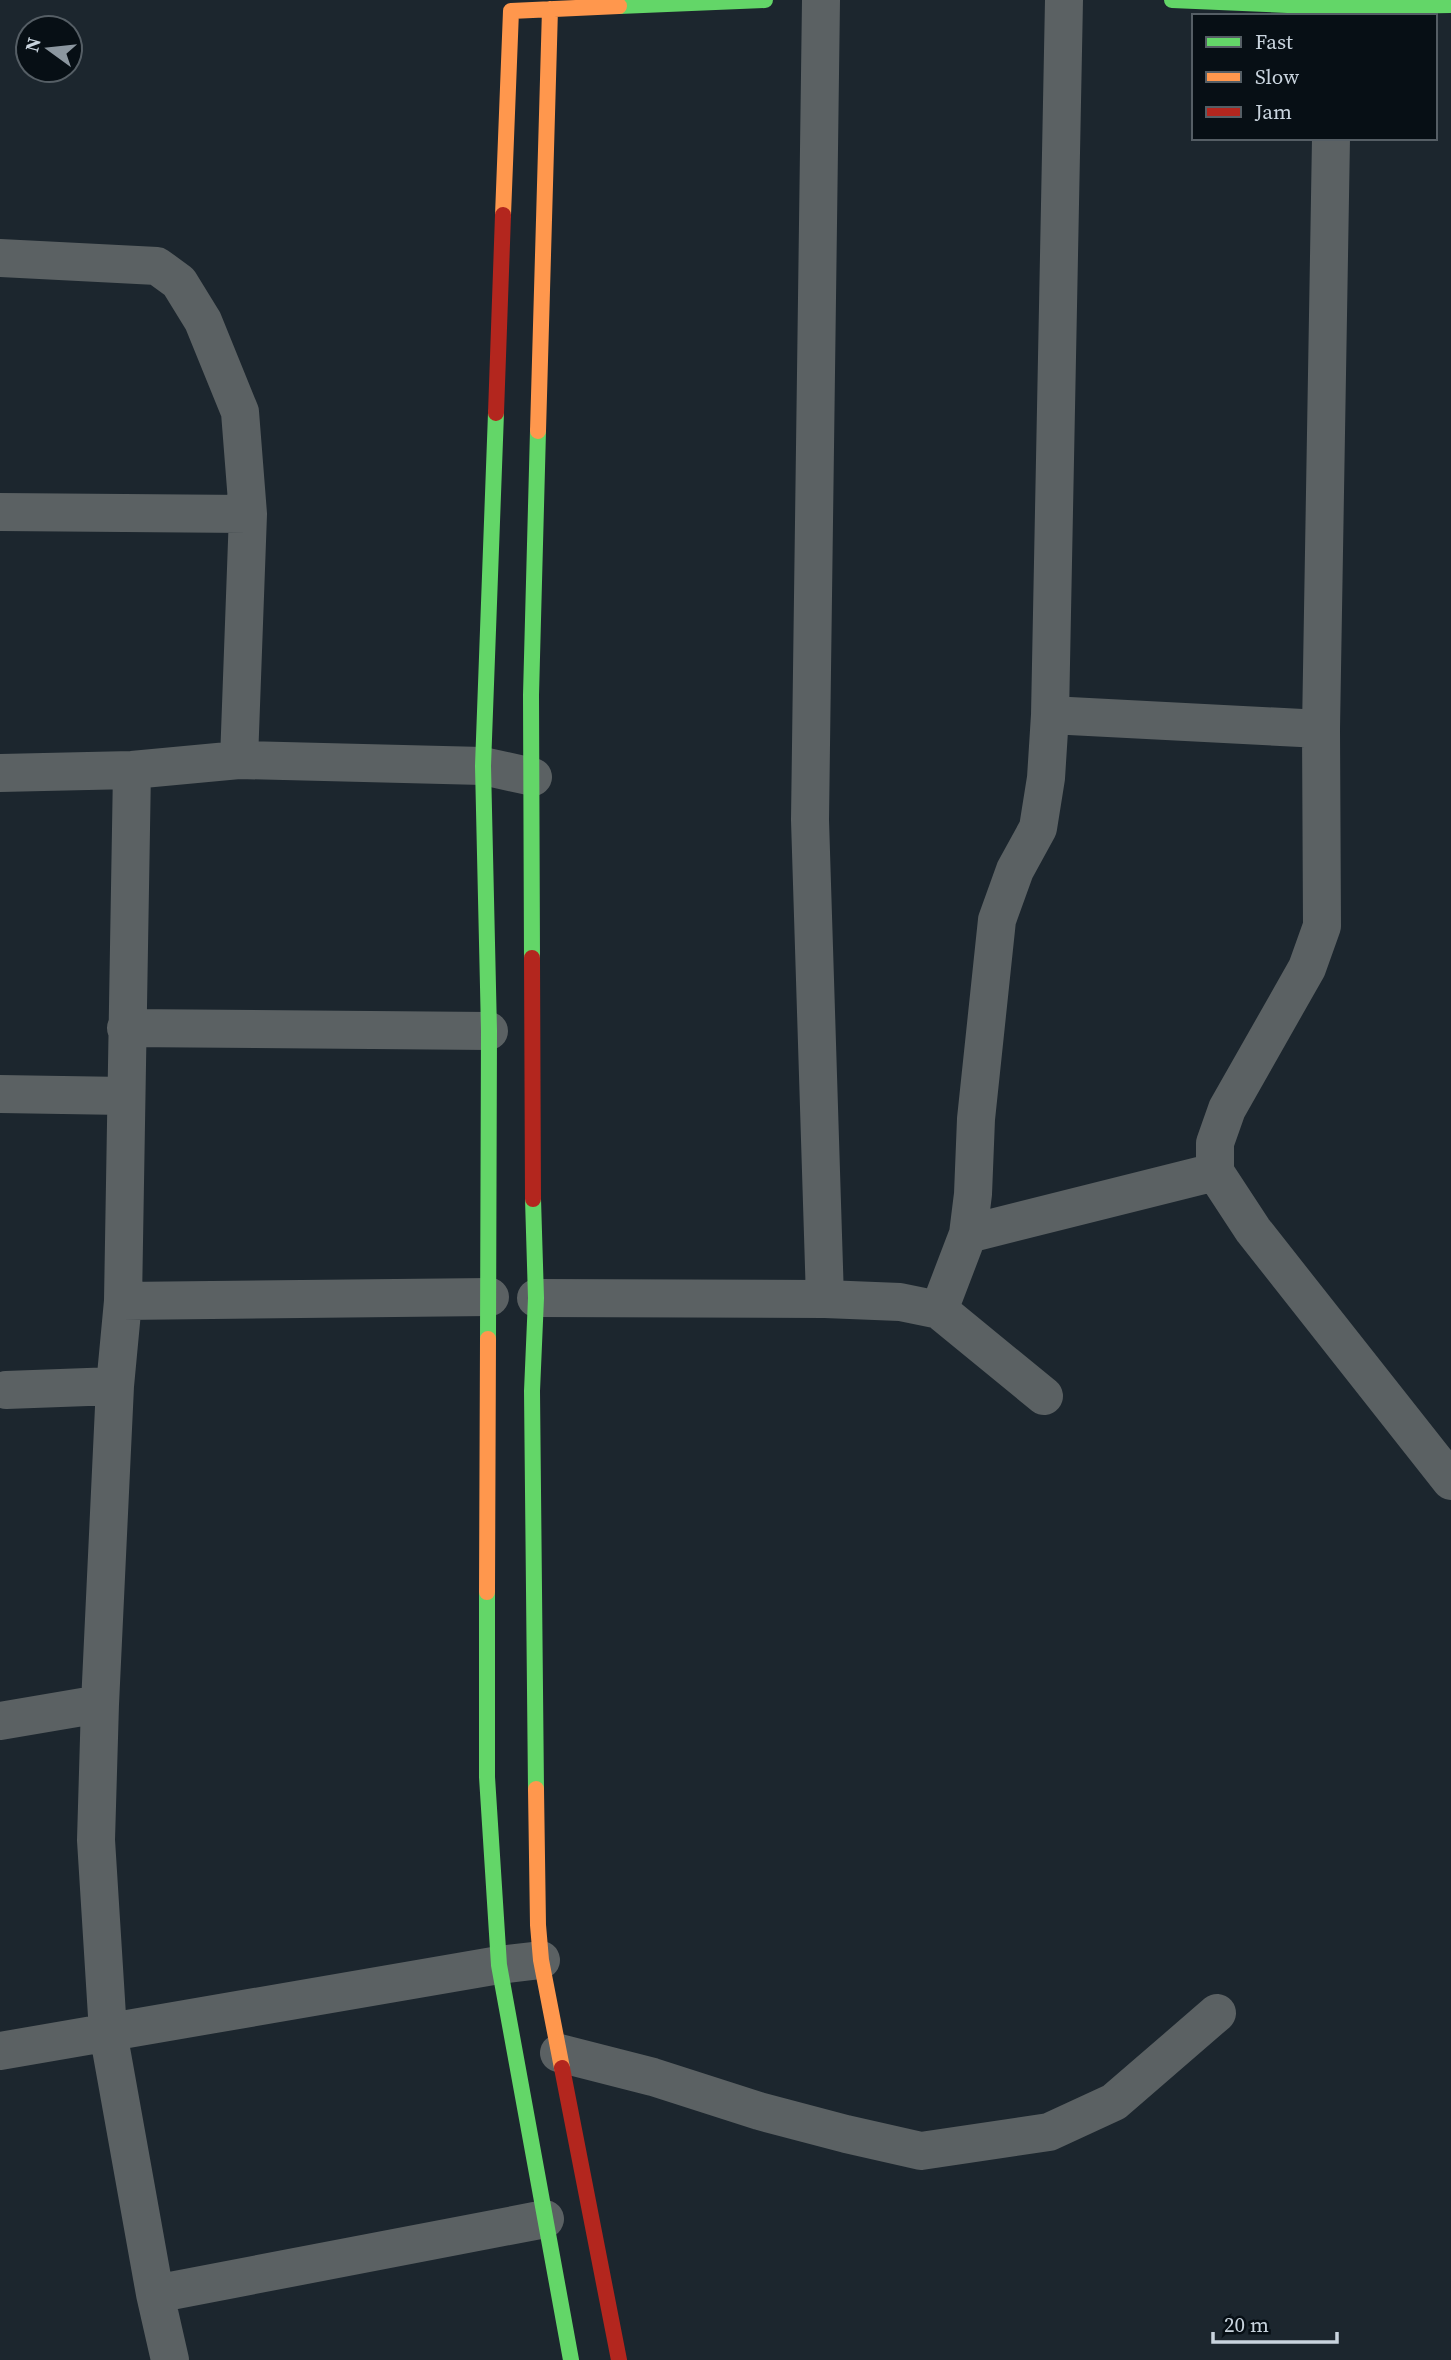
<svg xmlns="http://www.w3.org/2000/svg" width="1451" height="2360" font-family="'Source Serif 4',serif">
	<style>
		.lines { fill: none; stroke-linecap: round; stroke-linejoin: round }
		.street { stroke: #5b6163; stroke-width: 38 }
		.fast { stroke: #63d668; stroke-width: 16 }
		.slow { stroke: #ff974d; stroke-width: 16 }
		.jam { stroke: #b3261e; stroke-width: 16 }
	</style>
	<rect width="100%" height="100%" fill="#1c262e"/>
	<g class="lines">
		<!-- street -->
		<path class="street" d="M821,0L810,820L825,1299
			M1331,138L1321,729L1322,926L1307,968L1227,1109L1215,1143V1172L1253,1230L1451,1481
			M0,258L157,266L179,282L203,321L240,412L248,514L239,760
			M0,512L248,514
			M1050,715L1321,729
			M132,770L123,1301L115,1386L100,1704L96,1840L108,2032L155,2294L170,2360
			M0,773L132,770L239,760L483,766L533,777
			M126,1028L489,1031
			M0,1094L125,1096
			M968,1234L1215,1172
			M536,1298L825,1299L900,1302L939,1310L1044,1396
			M123,1301L490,1297
			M939,1310L968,1234L973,1194L976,1119L997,920L1015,870L1038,828L1046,778L1050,715L1064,0
			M6,1390L115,1386
			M0,1721L100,1704
			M0,2051L499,1965L541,1960
			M559,2053L653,2077L759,2111L846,2134L921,2151L1049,2132L1114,2102L1217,2013
			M155,2294L545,2219"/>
		<!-- fast -->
		<path class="fast" d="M1172,0L1334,7L1451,5
			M619,6L765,0
			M532,958L531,695L538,431
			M533,1199L536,1298L532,1391L536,1789
			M488,1339L489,1031L483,766L496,413
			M487,1592V1777L499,1965L571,2360"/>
		<!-- slow -->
		<path class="slow" d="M503,215L511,11L619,6
			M538,431L550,9
			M487,1592L488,1339
			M536,1789L538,1925L541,1960L562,2068"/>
		<!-- jam -->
		<path class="jam" d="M496,413L503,215
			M532,958L533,1199
			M562,2068L619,2360"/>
	</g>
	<!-- legend -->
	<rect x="1192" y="14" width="245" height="126" fill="#070f15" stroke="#555e65" stroke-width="2"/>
	<rect x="1206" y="37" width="35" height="10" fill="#63d668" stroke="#555e65" stroke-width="2"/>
	<text x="1255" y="49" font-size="21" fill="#c9d4de">Fast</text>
	<rect x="1206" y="72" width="35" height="10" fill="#ff974d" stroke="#555e65" stroke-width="2"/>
	<text x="1255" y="84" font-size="21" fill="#c9d4de">Slow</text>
	<rect x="1206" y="107" width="35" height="10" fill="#b3261e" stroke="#555e65" stroke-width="2"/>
	<text x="1255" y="119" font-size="21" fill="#c9d4de">Jam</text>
	<!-- north arrow -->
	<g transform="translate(49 49) rotate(285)"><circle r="33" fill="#070f15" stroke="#555e65" stroke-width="2"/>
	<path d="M0-5L12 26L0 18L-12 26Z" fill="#8c97a0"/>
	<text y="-10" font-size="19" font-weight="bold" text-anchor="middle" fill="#c9d4de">N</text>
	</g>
	<!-- scale -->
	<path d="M1213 2332v10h124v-10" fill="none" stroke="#c9d4de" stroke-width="3.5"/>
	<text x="1224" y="2332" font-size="21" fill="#c9d4de" stroke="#070f15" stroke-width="5" paint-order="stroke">20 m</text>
</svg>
